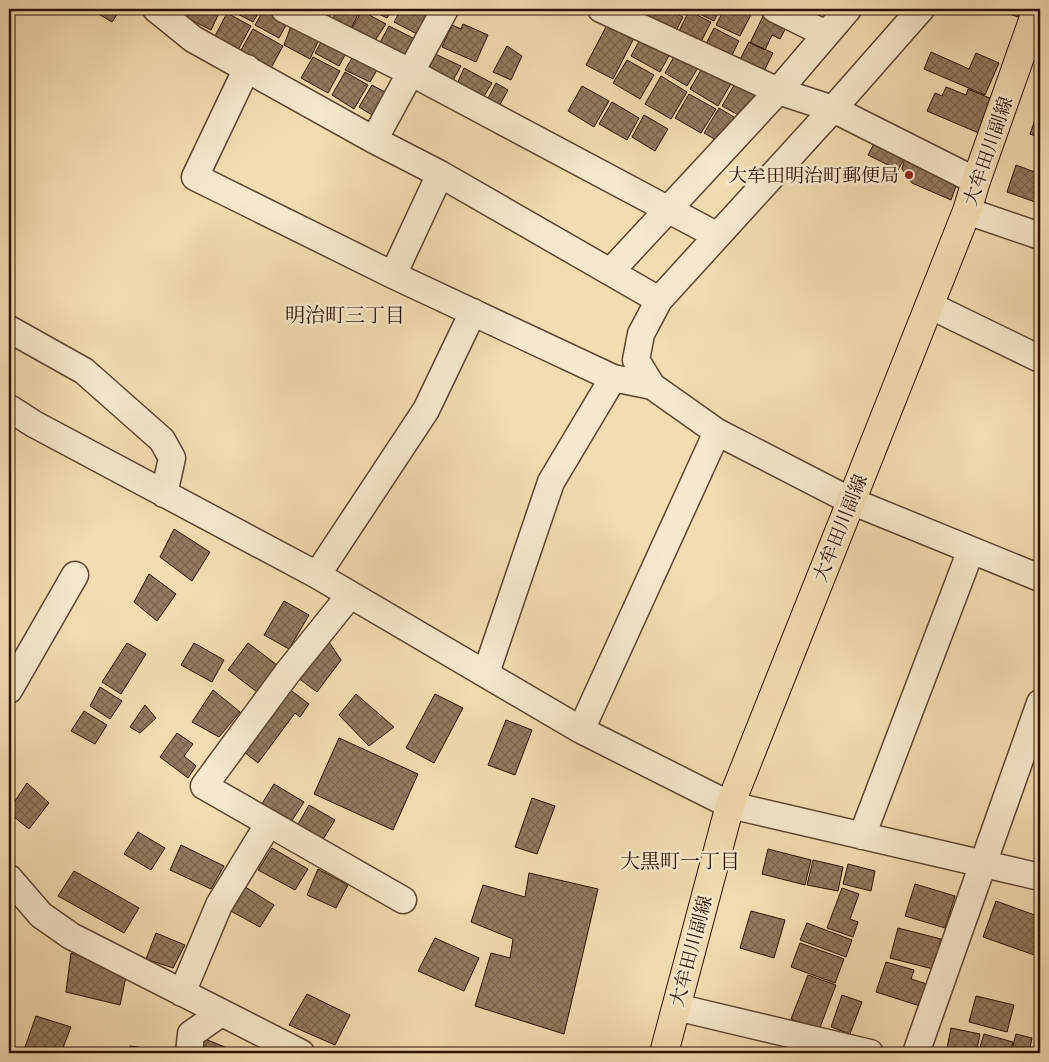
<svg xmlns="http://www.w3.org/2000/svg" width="1049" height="1062" font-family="'EB Garamond','Noto Serif JP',serif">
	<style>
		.building { fill: url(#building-cross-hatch); stroke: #2b1106 }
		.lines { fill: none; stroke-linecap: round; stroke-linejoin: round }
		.minor-casing { stroke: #5d4431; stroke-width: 29 }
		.major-casing { stroke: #2b1106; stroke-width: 30 }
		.minor { stroke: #f7e8cc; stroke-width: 26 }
		.major { stroke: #f3dcb1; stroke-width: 28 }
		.poi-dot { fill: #8f2418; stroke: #f7e8cc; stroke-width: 2 }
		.labels { text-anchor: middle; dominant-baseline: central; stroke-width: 5; stroke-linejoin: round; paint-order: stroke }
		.street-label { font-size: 19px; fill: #2b1106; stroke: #f7e8cc }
		.poi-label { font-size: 19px; fill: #2b1106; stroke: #f7e8cc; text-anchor: end }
		.neighbourhood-label { font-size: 20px; fill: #2b1106; stroke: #f7e8cc }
	</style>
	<defs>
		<pattern id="building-cross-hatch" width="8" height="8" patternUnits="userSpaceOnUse" patternTransform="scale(1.25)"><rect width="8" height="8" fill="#937b5f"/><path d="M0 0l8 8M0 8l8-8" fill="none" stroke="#78634c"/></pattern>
	</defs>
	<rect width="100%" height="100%" fill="#f3dcb1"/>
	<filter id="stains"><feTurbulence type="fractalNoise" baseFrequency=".004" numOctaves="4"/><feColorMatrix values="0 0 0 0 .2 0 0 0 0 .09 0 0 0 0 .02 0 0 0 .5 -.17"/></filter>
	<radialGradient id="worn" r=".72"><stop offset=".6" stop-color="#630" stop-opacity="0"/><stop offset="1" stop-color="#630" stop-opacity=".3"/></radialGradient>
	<!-- building -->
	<path class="building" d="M90,9H121L112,22Z
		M173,9H190L187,15Z
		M192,9H221L211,30L187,18Z
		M228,9H261L253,22Z
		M264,9H274L290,18L279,38L255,25Z
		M308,9H334L327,20Z
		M338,9H361L351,28L332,20Z
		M369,9H393L387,18Z
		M401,9H417L427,14L417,34L394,22Z
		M619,9H645L639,20Z
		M652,9H672L671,11L683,17L677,29L664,23L660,30L645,22Z
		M689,9H720L714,21Z
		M724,9H754L740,36L716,25Z
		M1005,9H1028L1024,19L1004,12Z
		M362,11L386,24L372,45L349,33Z
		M689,11L711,22L699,46L677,35Z
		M765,12L788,24L780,39L772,35L765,50L750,43Z
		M227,13L251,26L238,50L214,38Z
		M293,21L322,33L310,59L284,45Z
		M608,23L635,36L613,79L586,65Z
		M463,24L488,35L476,62L442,47L452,25L461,29Z
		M389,26L415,39L403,61L377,48Z
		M714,28L739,41L728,63L703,50Z
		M253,29L283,46L271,68L241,50Z
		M325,35L350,46L339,66L315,53Z
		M642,36L671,52L660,72L631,56Z
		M749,42L773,53L761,77L737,65Z
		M507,46L522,56L511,80L493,72Z
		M356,51L381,63L370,82L345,70Z
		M931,52L969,69L976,53L999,63L985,95L924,69Z
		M433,53L461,66L451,84L425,73Z
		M676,53L699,66L687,86L665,73Z
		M313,57L340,71L328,93L301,78Z
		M627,60L654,75L640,99L613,83Z
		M704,65L733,80L718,106L690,89Z
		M464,68L492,83L480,103L454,91Z
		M345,72L368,85L354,109L332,95Z
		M661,76L687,92L671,119L645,104Z
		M736,82L762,98L749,121L722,106Z
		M496,83L508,90L497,110L485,104Z
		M372,85L385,92L372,115L359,107Z
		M582,86L609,101L594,127L568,111Z
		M946,87L966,95L968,89L992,99L981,134L927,111L935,93L942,96Z
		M689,94L716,109L701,133L675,118Z
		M612,102L639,118L627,140L599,124Z
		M719,108L744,123L730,148L704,133Z
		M1038,111L1040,112V138L1030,134Z
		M644,115L668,129L655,151L632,137Z
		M876,140L906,155L898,170L868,155Z
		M905,157L959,178L951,200L912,183L902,169Z
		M1016,165L1040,174V188L1035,202L1007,192Z
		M1040,203V222L1034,220Z
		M174,529L210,552L192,581L160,557Z
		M149,574L176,594L157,621L134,602Z
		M284,601L309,615L289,649L264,635Z
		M325,636L341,660L317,692L294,675Z
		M127,643L146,654L121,694L102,682Z
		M194,643L224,660L212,682L181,665Z
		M248,643L281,668L261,695L228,670Z
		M285,686L309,704L300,717L295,713L258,763L239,748Z
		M100,687L122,701L110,719L90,706Z
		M213,690L240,712L219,737L192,722Z
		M356,694L394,727L369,746L339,715Z
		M435,694L463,708L434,763L406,748Z
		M145,705L156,718L140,733L130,727Z
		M84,711L107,725L95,744L71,731Z
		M506,720L532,730L515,775L488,765Z
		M177,733L193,744L184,756L196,766L188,778L160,757Z
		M339,738L418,774L393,830L314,794Z
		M27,783L49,803L29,829L9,813V810Z
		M274,784L304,802L289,825L260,807Z
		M532,798L555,806L537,854L515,847Z
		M309,805L335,820L322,841L297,826Z
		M138,832L165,848L151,870L124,854Z
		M181,845L224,866L211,889L170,870Z
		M272,848L308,869L295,890L258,870Z
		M768,849L811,860L805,885L762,874Z
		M813,860L843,867L838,891L807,885Z
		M848,864L875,871L871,891L843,884Z
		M318,869L348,885L336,908L307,895Z
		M74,871L139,908L124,933L58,896Z
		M529,873L598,889L564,1034L475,1006L491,953L510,958L513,939L471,922L483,885L525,897Z
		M915,884L955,896L945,928L905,916Z
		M242,885L274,905L260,927L227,909Z
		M842,888L859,894L850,919L858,922L853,937L827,928Z
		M996,901L1040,917V957L983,937Z
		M751,911L785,920L774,958L740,948Z
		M807,923L852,940L846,957L800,940Z
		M898,928L941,939L933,969L890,958Z
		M156,933L185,945L173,968L146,959Z
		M435,938L479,958L464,991L418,971Z
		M800,943L844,959L835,983L791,967Z
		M71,953L127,972L120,1005L66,992Z
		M886,962L914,970L911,979L927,984L920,1006L876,992Z
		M808,975L836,985L819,1030L791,1019Z
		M307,994L350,1015L335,1045L289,1025Z
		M842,995L862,1002L850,1034L831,1027Z
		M976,996L1014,1005L1007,1032L969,1022Z
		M36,1016L71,1027L61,1053H33L24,1050Z
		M951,1028L980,1034L976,1053H946Z
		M984,1034L1013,1042L1010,1053H986L979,1050Z
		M1016,1034L1032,1038L1030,1048L1040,1050V1053H1011Z
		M205,1039L240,1053H201Z
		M130,1046L175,1052L128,1053Z"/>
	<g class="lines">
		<!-- minor casing -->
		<g class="minor-casing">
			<path id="minor" d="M156,9L193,39L374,140L440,174L659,300
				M284,9L410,72L716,235
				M601,9L778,91L833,109L976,181
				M775,9L826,34
				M921,9L833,109L659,300L641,334L636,360L652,386L717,432L851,501L1040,578
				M247,68L195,177L393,275L613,378L652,386
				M374,140L445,9
				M967,211L1040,236
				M611,271L778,91L848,9
				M393,275L440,174
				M929,305L1040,359
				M9,329L84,371L162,440L172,458L164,494
				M9,408L34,424L317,575L581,730L730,805L1040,877
				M317,575L426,410L473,312
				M350,595L288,672L204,786L403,900
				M486,673L551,482L613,378
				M9,690L75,575
				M581,730L717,432
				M862,836L971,550
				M9,878L41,915L71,936L301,1053
				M182,993L219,905L269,823
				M676,1007L870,1053
				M189,1053L191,1034L221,1013
				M916,1053L1040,703"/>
		</g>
		<!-- major casing -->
		<g class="major-casing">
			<path id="major" d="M664,1053L730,805L967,211L976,181L1037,9"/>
		</g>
		<!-- minor -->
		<use href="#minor" class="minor"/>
		<!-- major -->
		<use href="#major" class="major"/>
	</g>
	<!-- markers -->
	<circle class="poi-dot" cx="909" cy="175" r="5"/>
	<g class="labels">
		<!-- street labels -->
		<g class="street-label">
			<text transform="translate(988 151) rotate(-71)">大牟田川副線</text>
			<text transform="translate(840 528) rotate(-68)">大牟田川副線</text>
			<text transform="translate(691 951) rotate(-75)">大牟田川副線</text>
		</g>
		<!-- poi labels -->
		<g class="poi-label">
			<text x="899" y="175">大牟田明治町郵便局</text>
		</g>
		<!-- neighbourhood labels -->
		<g class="neighbourhood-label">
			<text x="345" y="315">明治町三丁目</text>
			<text x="680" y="861">大黒町一丁目</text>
		</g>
	</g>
	<!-- margin -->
	<rect width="1049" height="1062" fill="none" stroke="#f3dcb1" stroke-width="30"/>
	<rect x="10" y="10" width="1029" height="1042" fill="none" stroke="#2b1106" stroke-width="2.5"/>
	<rect x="15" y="15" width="1019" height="1032" fill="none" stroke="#2b1106"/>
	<rect width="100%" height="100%" filter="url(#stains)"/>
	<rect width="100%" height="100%" fill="url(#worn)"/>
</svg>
